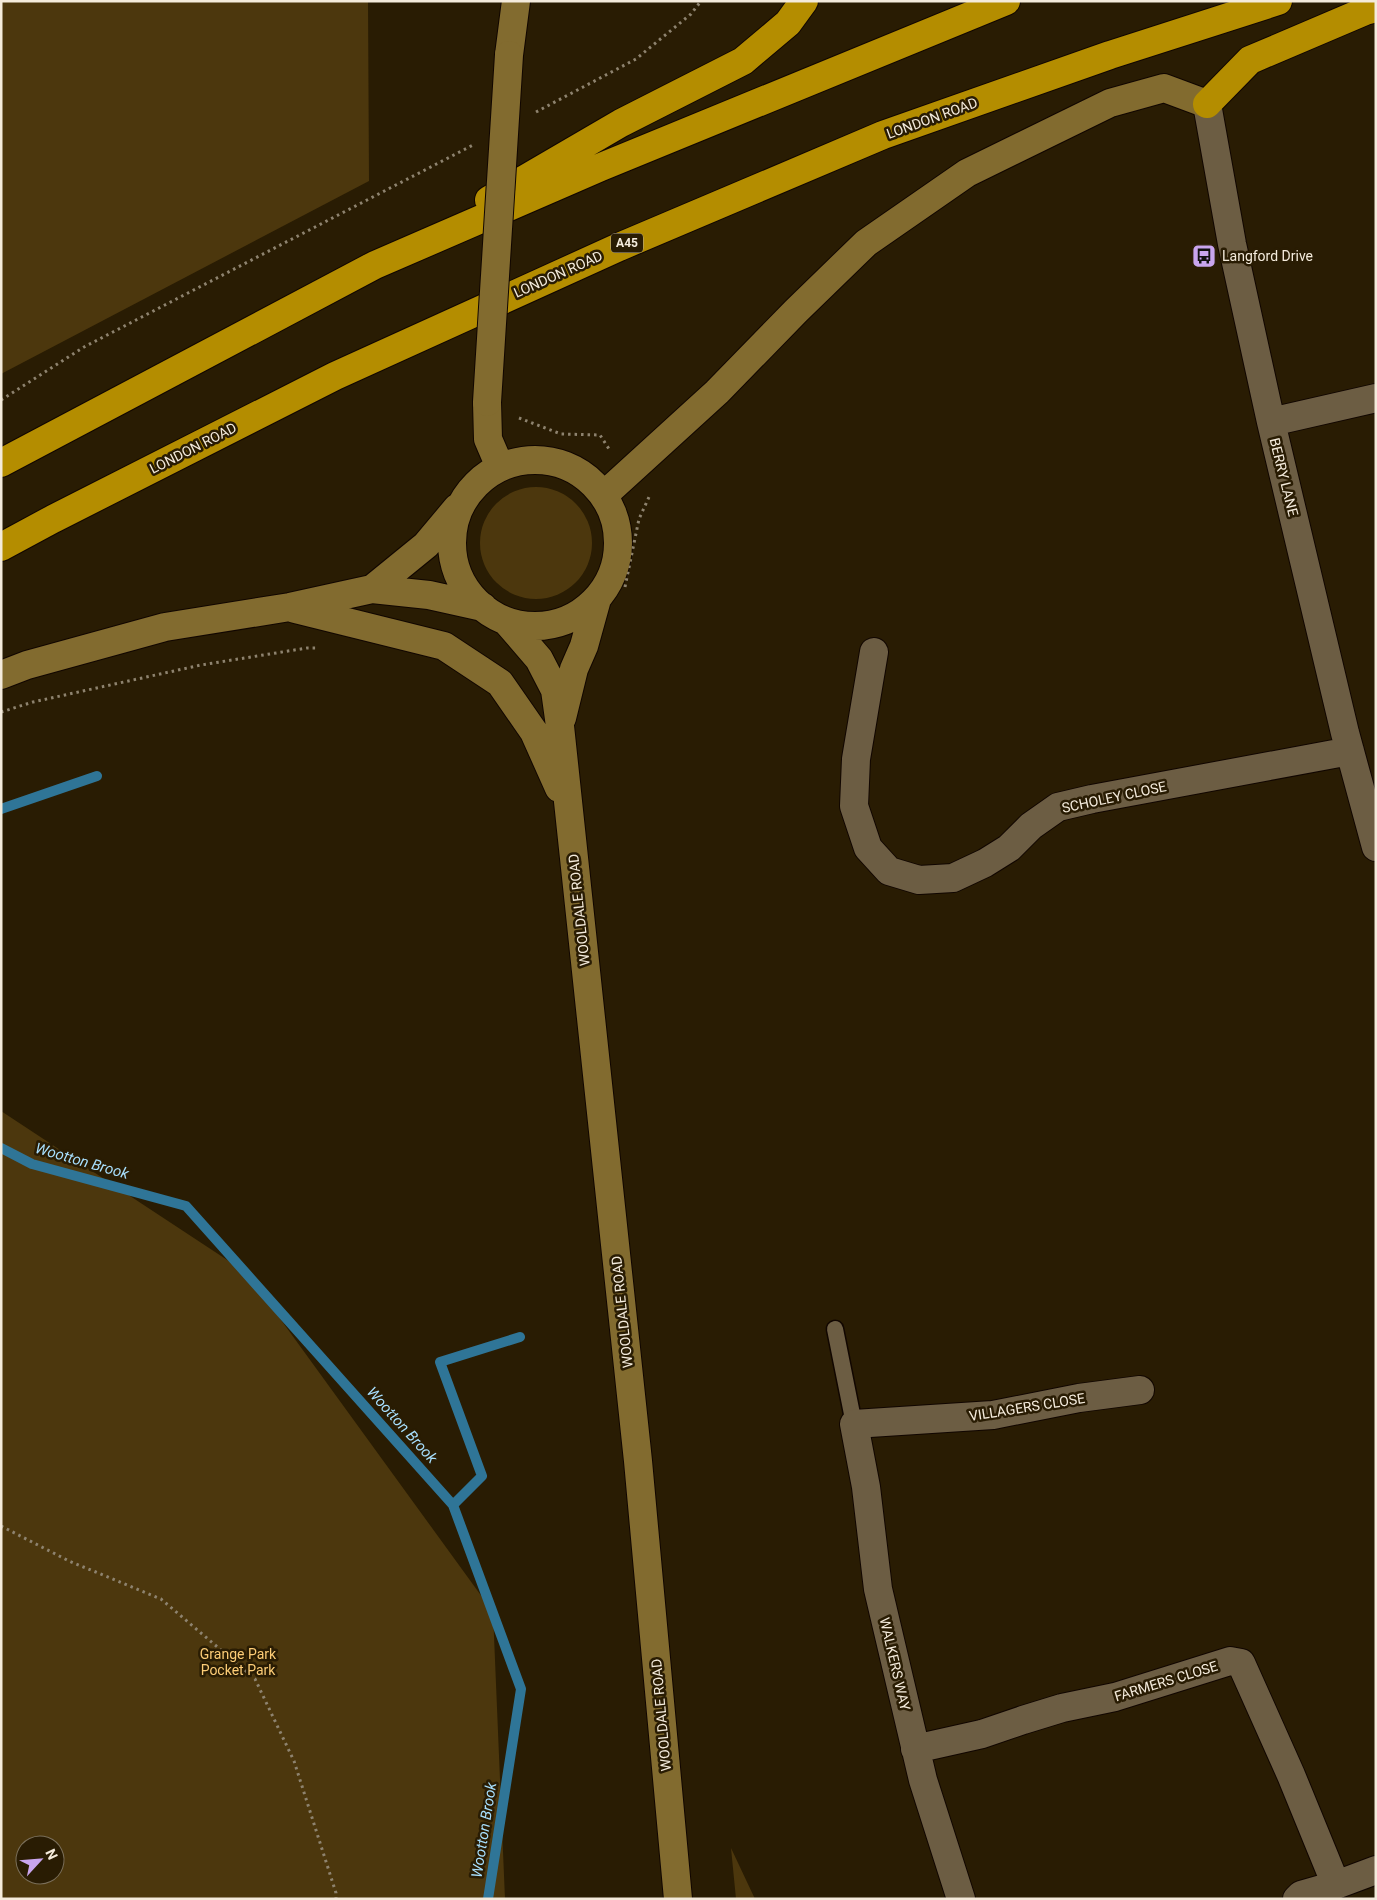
<svg xmlns="http://www.w3.org/2000/svg" width="1377" height="1900" font-family="Roboto,sans-serif">
	<style>
		.green { fill: #4c370d; fill-rule: evenodd }
		.lines { fill: none; stroke-linecap: round; stroke-linejoin: round }
		.stream { stroke: #2f7597; stroke-width: 10 }
		.lane-casing { stroke: #110600; stroke-width: 19 }
		.street-casing { stroke: #110600; stroke-width: 30 }
		.secondary-casing { stroke: #110600; stroke-width: 30 }
		.highway-casing { stroke: #110600; stroke-width: 30 }
		.path { stroke: #8e836f; stroke-width: 3; stroke-dasharray: 2.5 4; stroke-linecap: butt }
		.lane { stroke: #6c5d43; stroke-width: 16 }
		.street { stroke: #6c5d43; stroke-width: 28 }
		.secondary { stroke: #826b2f; stroke-width: 28 }
		.highway { stroke: #b48d00; stroke-width: 28 }
		.secondary-bridge-casing { stroke: #110600; stroke-width: 30; stroke-linecap: butt }
		.secondary-bridge { stroke: #826b2f; stroke-width: 28 }
		.labels { text-anchor: middle; dominant-baseline: central; stroke-width: 5; stroke-linejoin: round; paint-order: stroke }
		.shield { fill: #291c03; stroke: #b7ad9b; stroke-width: 1 }
		.shield-label { font-size: 12px; font-weight: bold; fill: #f4ebdc }
		.street-label { font-size: 14px; fill: #f4ebdc; stroke: #291c03 }
		.poi-label { font-size: 14px; fill: #f4ebdc; stroke: #291c03; text-anchor: start }
		.park-label { font-size: 14px; fill: #fccc76; stroke: #291c03 }
		.water-label { font-size: 15px; font-style: italic; fill: #a8dffd; stroke: #291c03 }
	</style>
	<rect width="100%" height="100%" fill="#291c03"/>
	<!-- green -->
	<path class="green" d="M1,1H368L369,181L1,374Z
		M480 543a56 56 0 1 1 112 0a56 56 0 1 1-112 0Z
		M1,1111L247,1273L493,1612L505,1899H1ZM25,1845H55V1875H25Z
		M731,1848L755,1899H736Z"/>
	<g class="lines">
		<!-- stream -->
		<path class="stream" d="M1,809L97,776
			M1,1148L32,1164L186,1206L453,1505L521,1689L488,1899
			M453,1505L482,1476L440,1362L520,1337"/>
		<!-- lane casing -->
		<g class="lane-casing">
			<path id="lane" d="M835,1329L854,1424"/>
		</g>
		<!-- street casing -->
		<g class="street-casing">
			<path id="street" d="M1207,104L1232,244L1271,422L1345,733L1376,847
				M1271,422L1376,398
				M874,652L856,759L854,806L868,848L889,871L919,880L953,878L985,863L1009,848L1031,826L1058,807L1092,799L1350,751
				M915,1749L982,1734L1023,1720L1062,1708L1115,1697L1230,1661L1241,1663L1291,1775L1336,1885L1376,1870
				M961,1899L923,1780L878,1589L866,1487L854,1424L993,1415L1079,1398L1140,1390
				M1297,1899L1301,1895L1336,1885"/>
		</g>
		<!-- secondary casing -->
		<g class="secondary-casing">
			<path id="secondary" d="M509,55L516,1
				M487,402L488,439L500,467
				M452 543a83 83 0 1 1 166 0a83 83 0 1 1-166 0Z
				M604,495L717,392L796,311L866,243L967,173L1110,103L1164,88L1207,104
				M372,589L426,545L457,508
				M295,609L444,646L500,683L534,732L559,788
				M508,623L539,659L555,690L560,726L638,1461L678,1899
				M1,675L27,665L165,627L290,607L372,589L429,595L483,607
				M562,718L574,669L584,646L597,599"/>
		</g>
		<!-- highway casing -->
		<g class="highway-casing">
			<path id="highway" d="M1207,104L1250,60L1365,11L1376,8
				M489,200L621,123L743,61L788,23L804,1
				M1,463L375,265L601,167L1006,1
				M1,547L53,519L335,376L619,247L883,135L1110,55L1278,1"/>
		</g>
		<!-- path -->
		<path class="path" d="M536,112L636,59L691,14L701,1
			M1,400L84,347L473,145
			M519,418L561,434L600,435L609,449
			M625,587L639,519L649,497
			M1,712L33,702L201,665L307,648H319
			M1,1526L69,1561L161,1599L255,1679L294,1761L336,1893V1899"/>
		<!-- lane -->
		<use href="#lane" class="lane"/>
		<!-- street -->
		<use href="#street" class="street"/>
		<!-- secondary -->
		<use href="#secondary" class="secondary"/>
		<!-- highway -->
		<use href="#highway" class="highway"/>
		<!-- secondary-bridge casing -->
		<g class="secondary-bridge-casing">
			<path id="secondary-bridge" d="M487,402L509,55"/>
		</g>
		<!-- secondary-bridge -->
		<use href="#secondary-bridge" class="secondary-bridge"/>
	</g>
	<!-- icons -->
	<defs>
		<g id="bus-square" transform="scale(1.25)"><rect x="-9" y="-9" width="18" height="18" rx="4" fill="#c9a5ee" stroke="#291c03"/><path d="M-5-6H5V4H4V6H2V4H-2V6H-4V4H-5ZM-3.5-4V0h7V-4ZM-3.5 1.2v1.5H-2V1.2ZM2 1.2v1.5H3.5V1.2Z" fill="#111"/></g>
	</defs>
	<g fill-rule="evenodd">
		<use href="#bus-square" x="1204" y="256"/>
	</g>
	<g class="labels">
		<!-- shield labels -->
		<rect class="shield" x="611" y="233.5" width="32" height="19" rx="4"/>
		<g class="shield-label">
			<text x="627" y="243">A45</text>
		</g>
		<!-- street labels -->
		<g class="street-label">
			<text transform="translate(932 118) rotate(-20)">LONDON ROAD</text>
			<text transform="translate(558 274) rotate(-24)">LONDON ROAD</text>
			<text transform="translate(193 448) rotate(-27)">LONDON ROAD</text>
			<text transform="translate(1284 477) rotate(76)">BERRY LANE</text>
			<text transform="translate(1114 797) rotate(-12)">SCHOLEY CLOSE</text>
			<text transform="translate(579 910) rotate(-96)">WOOLDALE ROAD</text>
			<text transform="translate(622 1312) rotate(-96)">WOOLDALE ROAD</text>
			<text transform="translate(1027 1407) rotate(-9)">VILLAGERS CLOSE</text>
			<text transform="translate(895 1664) rotate(77)">WALKERS WAY</text>
			<text transform="translate(1166 1681) rotate(-17)">FARMERS CLOSE</text>
			<text transform="translate(661 1715) rotate(-95)">WOOLDALE ROAD</text>
		</g>
		<!-- poi labels -->
		<g class="poi-label">
			<text x="1222" y="256">Langford Drive</text>
		</g>
		<!-- park labels -->
		<g class="park-label">
			<text x="238" y="1654">Grange Park<tspan x="238" dy="16">Pocket Park</tspan></text>
		</g>
		<!-- water labels -->
		<g class="water-label">
			<text transform="translate(82 1161) rotate(16)">Wootton Brook</text>
			<text transform="translate(402 1425) rotate(48)">Wootton Brook</text>
			<text transform="translate(484 1830) rotate(-81)">Wootton Brook</text>
		</g>
	</g>
	<!-- border -->
	<rect width="1377" height="1900" fill="none" stroke="#f4ebdc" stroke-width="5"/>
	<!-- north arrow -->
	<g transform="translate(40 1860) rotate(64)"><circle r="24" fill="#291c03" stroke="#7a6f5a"/>
	<path d="M0-4L9 19L0 12L-9 19Z" fill="#c9a5ee"/>
	<text y="-8" font-size="14" font-weight="bold" text-anchor="middle" fill="#f4ebdc">N</text>
	</g>
</svg>
